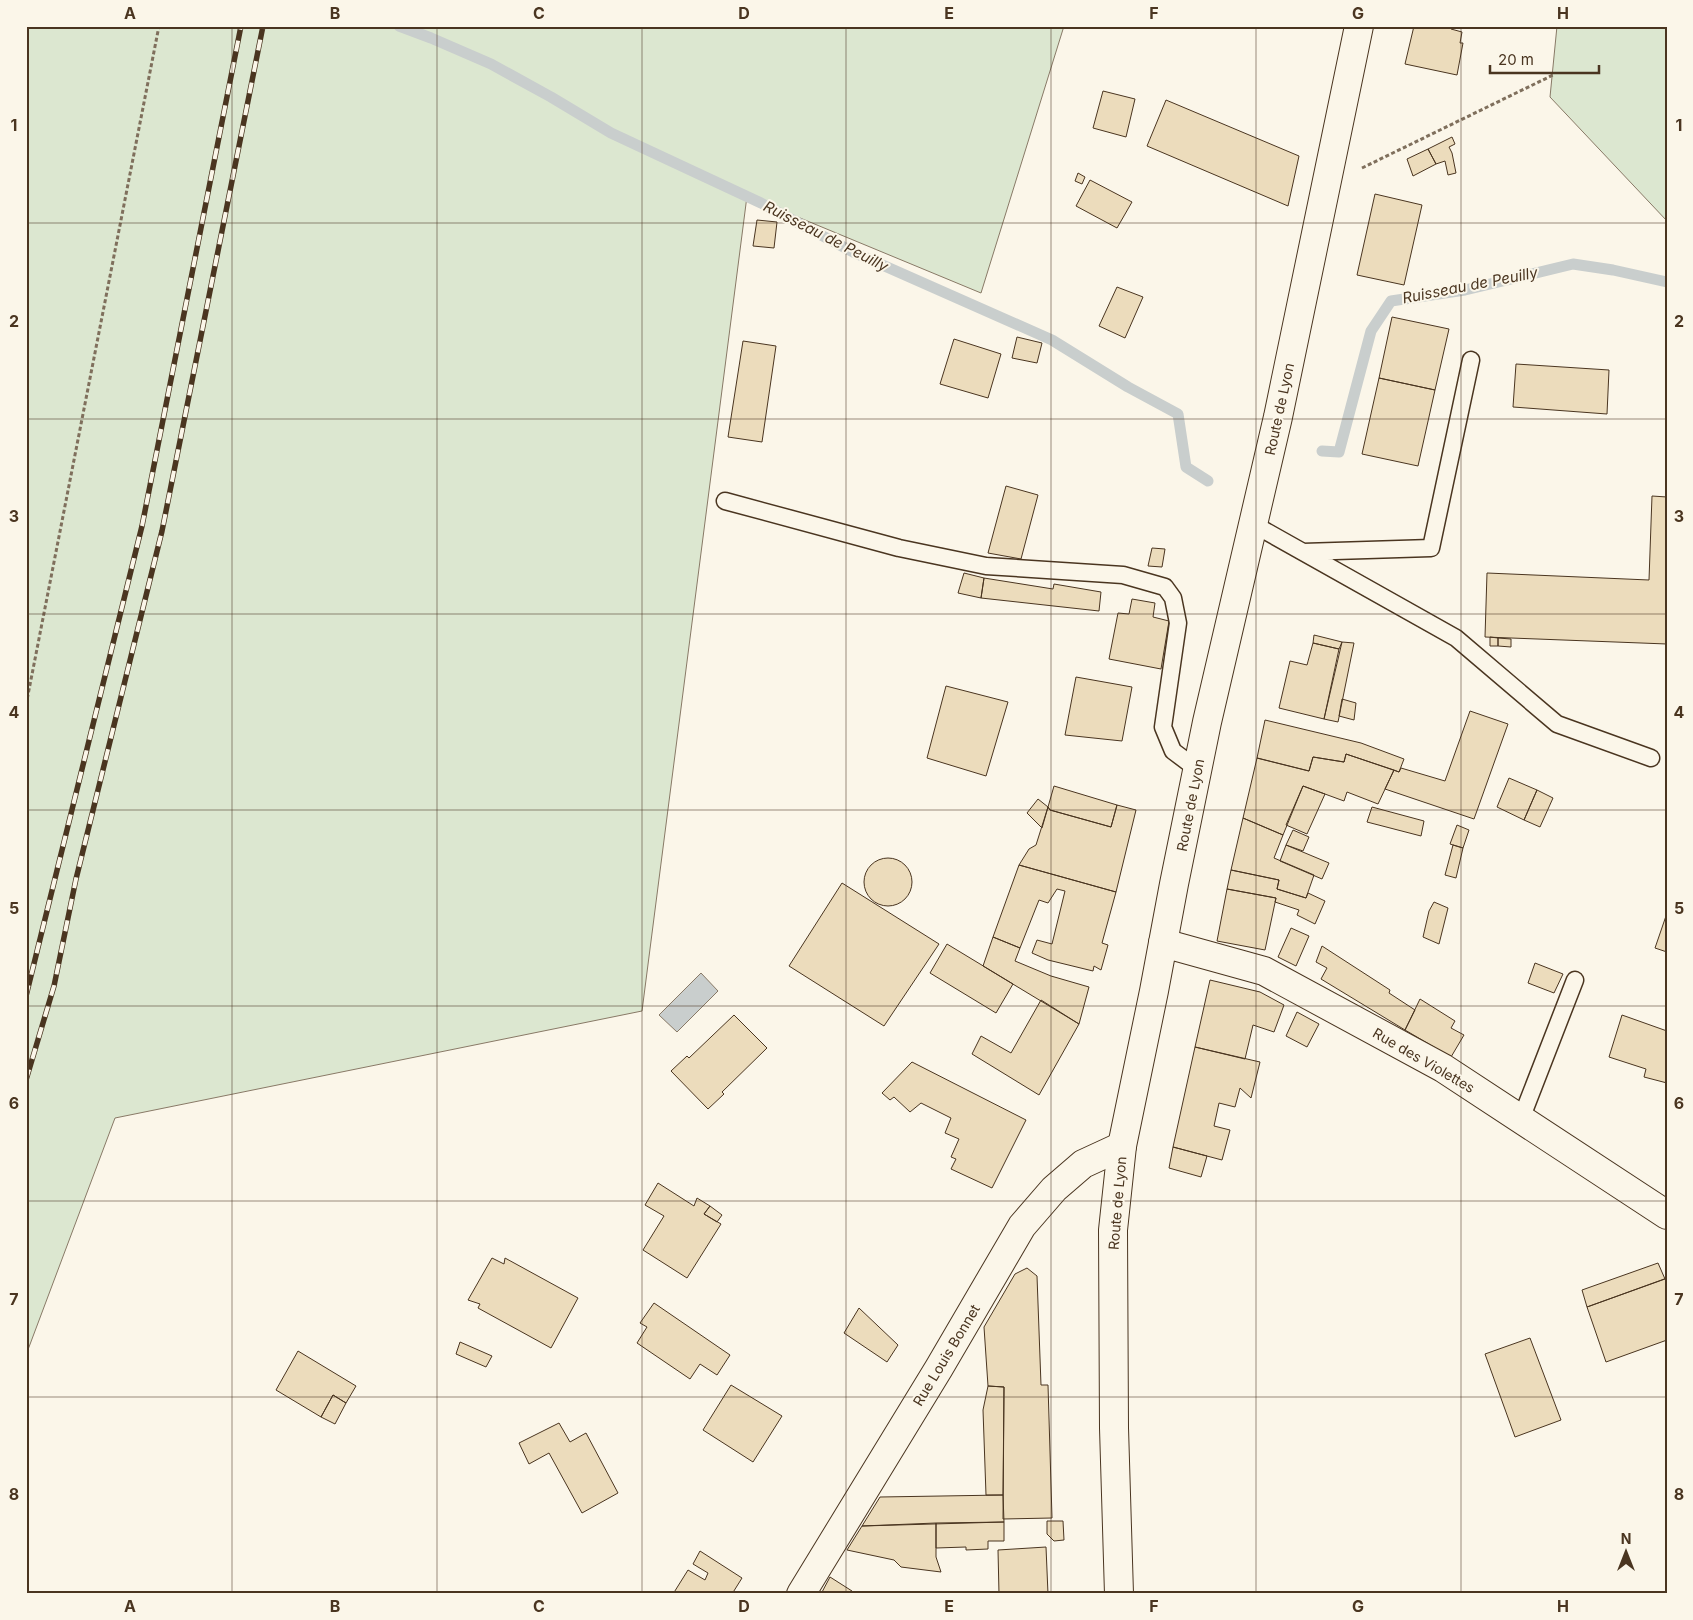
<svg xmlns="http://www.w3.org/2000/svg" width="1693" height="1620" font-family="Inter,sans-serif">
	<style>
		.green { fill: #dce7d0; stroke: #887966 }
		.water { fill: #c9cecd; stroke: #887966 }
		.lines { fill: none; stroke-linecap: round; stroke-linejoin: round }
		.stream { stroke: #c9cecd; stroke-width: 11 }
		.building { fill: #ecdcbc; stroke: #4a3520 }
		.service-casing { stroke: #4a3520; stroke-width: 19 }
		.minor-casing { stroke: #4a3520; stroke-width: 30 }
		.tertiary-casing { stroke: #4a3520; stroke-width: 30 }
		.primary-casing { stroke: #4a3520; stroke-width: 30 }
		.path { stroke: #7f6f5c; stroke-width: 3; stroke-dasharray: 4 2.5; stroke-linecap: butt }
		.service { stroke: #fbf6e9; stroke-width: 16 }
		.minor { stroke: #fbf6e9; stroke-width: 28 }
		.tertiary { stroke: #fbf6e9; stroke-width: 28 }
		.primary { stroke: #fbf6e9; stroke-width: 28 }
		.rail-casing { stroke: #4a3520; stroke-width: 5.5 }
		.rail { stroke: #fbf6e9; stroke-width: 4; stroke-dasharray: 11; stroke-linecap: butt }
		.grid { fill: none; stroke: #4a3520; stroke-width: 1; stroke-opacity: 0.55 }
		.labels { text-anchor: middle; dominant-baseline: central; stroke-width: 4; stroke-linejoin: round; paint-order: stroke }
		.street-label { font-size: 14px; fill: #4a3520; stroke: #fbf6e9 }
		.water-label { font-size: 15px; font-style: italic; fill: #4a3520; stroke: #fbf6e9 }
		.neatline { fill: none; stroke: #4a3520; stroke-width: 2 }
		.grid-label { font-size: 16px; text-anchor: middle; font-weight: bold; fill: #4a3520 }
	</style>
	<rect width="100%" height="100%" fill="#fbf6e9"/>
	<!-- green -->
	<path class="green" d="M26,26H1064L981,293L747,196L642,1011L115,1118L26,1355Z
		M1557,26H1667V221L1550,97Z"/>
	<!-- water -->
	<path class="water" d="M701,973L718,991L677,1032L659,1015Z"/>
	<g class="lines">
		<!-- stream -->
		<path class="stream" d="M399,26L431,38L491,64L551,97L611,133L761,203L853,252L1052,340L1128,387L1178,414L1186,467L1208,481
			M1322,451L1339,452L1371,331L1391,301L1465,290L1573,264L1613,270L1667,282"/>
	</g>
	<!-- building -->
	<path class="building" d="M1414,26H1451V29L1462,32L1460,43H1463L1457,75L1405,64Z
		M1103,91L1135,99L1126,137L1093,128Z
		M1166,100L1299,156L1288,206L1147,146Z
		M1452,137L1455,144L1449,147L1452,153L1456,173L1448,175L1445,161L1436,164L1428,149Z
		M1428,149L1436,164L1413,176L1407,159Z
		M1078,173L1085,177L1082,184L1075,181Z
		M1090,180L1132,202L1117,228L1076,206Z
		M1375,194L1422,205L1404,285L1357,275Z
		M757,220L777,222L774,248L753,246Z
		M1117,287L1143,297L1125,338L1099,326Z
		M1392,317L1449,329L1435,390L1379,378Z
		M1017,337L1042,343L1037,363L1012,358Z
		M954,339L1001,354L988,398L940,384Z
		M743,341L776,346L762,442L728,437Z
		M1516,364L1609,370L1607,414L1513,407Z
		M1379,378L1435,390L1418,466L1362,454Z
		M1006,486L1038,495L1021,559L988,553Z
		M1652,496L1667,497V644L1485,637L1487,573L1649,580Z
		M1152,548L1165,549L1162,567L1148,566Z
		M964,573L984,578L981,598L958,593Z
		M984,578L1053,589L1054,584L1101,592L1099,611L981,598Z
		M1132,599L1155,603L1153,617L1169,621L1161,669L1109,659L1118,613L1129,614Z
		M1314,635L1342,642L1339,649L1313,643Z
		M1490,637L1498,638V646H1490Z
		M1498,638L1511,639V647L1498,646Z
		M1342,642L1354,643L1338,722L1324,719Z
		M1313,643L1339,649L1324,719L1279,708L1290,661L1307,665Z
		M1076,677L1132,687L1122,741L1065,735Z
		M946,686L1008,702L986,776L927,758Z
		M1342,699L1356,703L1354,720L1339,716Z
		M1470,711L1508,724L1474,819L1385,789L1394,770L1399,772L1401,768L1445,781Z
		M1265,720L1361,743L1404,759L1399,772L1346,754L1344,762L1313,757L1309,771L1257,758Z
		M1346,754L1394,770L1378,804L1347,792L1344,801L1303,786L1283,835L1243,818L1257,758L1309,771L1313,757L1344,762Z
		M1509,778L1537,790L1524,820L1497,807Z
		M1054,786L1117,805L1111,827L1050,810L1048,807Z
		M1303,786L1325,794L1307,834L1286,825Z
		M1537,790L1553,798L1540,827L1524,820Z
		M1038,799L1048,807L1042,828L1027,813Z
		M1117,805L1136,810L1116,892L1019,865L1029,849L1036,845L1048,807L1050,810L1111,827Z
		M1372,807L1424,821L1421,836L1367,822Z
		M1243,818L1283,835L1274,858L1314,875L1306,898L1277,889L1279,880L1231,870Z
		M1457,825L1469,830L1463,848L1450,844Z
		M1293,830L1309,837L1303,851L1286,845Z
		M1286,845L1329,863L1322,879L1280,861Z
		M1453,845L1463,848L1456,878L1445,875Z
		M864 882a24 24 0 1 1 48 0a24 24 0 1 1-48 0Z
		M1019,865L1116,892L1102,943L1108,945L1101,970L1094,966L1093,971L1048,960L1032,953L1037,940L1052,944L1065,891L1057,889L1048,903L1039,900L1020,948L993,937Z
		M1231,870L1279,880L1277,889L1306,898L1308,893L1325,901L1315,924L1297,915L1299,910L1275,902L1276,898L1227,889Z
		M842,883L939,944L884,1026L789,966Z
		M1227,889L1276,898L1265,950L1217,941Z
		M1434,902L1448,908L1439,944L1423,937L1429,911Z
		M1667,913V952L1655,948Z
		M1291,928L1309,936L1296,966L1278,957Z
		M993,937L1020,948L1015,961L1051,976L1089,987L1079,1024L983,966Z
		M947,944L1013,984L996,1013L930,973Z
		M1322,946L1390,990L1389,993L1415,1010L1405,1030L1321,979L1327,968L1316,962Z
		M1535,963L1563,974L1554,993L1528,983Z
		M1210,980L1260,992L1284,1005L1274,1032L1253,1025L1245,1059L1195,1047Z
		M1420,999L1455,1021L1451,1028L1464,1035L1451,1057L1405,1030Z
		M1041,1000L1079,1024L1039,1095L972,1054L981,1036L1011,1053Z
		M1297,1012L1319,1024L1307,1047L1286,1036Z
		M734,1015L767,1048L722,1092L724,1094L708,1109L671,1071L687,1056L689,1058Z
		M1622,1015L1667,1031V1083L1644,1077L1646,1069L1609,1057Z
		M1195,1047L1260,1062L1251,1098L1240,1088L1235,1107L1219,1103L1214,1126L1230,1130L1222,1160L1173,1147Z
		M912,1062L1026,1120L992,1188L951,1169L956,1159L951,1157L959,1139L945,1133L951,1118L921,1103L910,1112L894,1097L890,1100L882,1093Z
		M1173,1147L1207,1156L1201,1177L1169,1168Z
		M658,1183L694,1206L697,1198L710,1206L704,1214L721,1224L687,1278L643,1250L664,1216L645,1205Z
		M710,1206L722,1215L717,1222L704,1214Z
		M492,1258L504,1264L505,1258L578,1298L551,1348L478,1308L480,1304L468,1300Z
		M1658,1263L1665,1279L1587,1307L1582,1290Z
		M1027,1268L1037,1276L1041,1385H1048L1052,1518L1003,1519L1004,1387L988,1386L984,1327L1015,1274Z
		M1667,1278V1340L1606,1362L1587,1307Z
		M654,1303L730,1355L717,1375L700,1364L690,1379L637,1343L647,1327L640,1323Z
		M859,1308L898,1345L887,1362L844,1333Z
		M1530,1338L1561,1420L1515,1437L1485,1354Z
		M460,1342L492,1356L486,1367L456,1354Z
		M298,1351L356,1386L346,1403L333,1395L321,1417L276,1390Z
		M731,1385L782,1416L753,1462L703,1430Z
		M988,1386L1004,1387L1003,1495H986L983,1410Z
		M333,1395L346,1403L335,1424L321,1417Z
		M559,1423L570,1442L586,1433L618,1493L582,1513L549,1453L529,1464L519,1443Z
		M1003,1495L1004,1522L862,1526L880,1497Z
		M1047,1521H1063L1064,1540L1054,1541L1047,1534Z
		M1004,1522V1541H988V1549L966,1550V1547L936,1548V1523Z
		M936,1523V1557L941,1572L901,1567L894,1560L847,1550L862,1526Z
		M1046,1547L1048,1594H999L998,1550Z
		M700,1551L742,1578L732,1594H673L688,1570L705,1580L708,1573L693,1564Z
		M830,1577L852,1591L850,1594H821Z"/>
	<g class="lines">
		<!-- service casing -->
		<g class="service-casing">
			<path id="service" d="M725,501L899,548L986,566L1123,575L1165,587L1173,598L1178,623L1163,727L1173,751L1197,769
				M1253,524L1456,638L1557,724L1651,758
				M1303,552L1431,548L1471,360
				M1521,1119L1575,980"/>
		</g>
		<!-- minor casing -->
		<g class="minor-casing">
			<path id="minor" d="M1163,943L1264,971L1443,1068L1667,1215"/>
		</g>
		<!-- tertiary casing -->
		<g class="tertiary-casing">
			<path id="tertiary" d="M801,1594L939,1368L1022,1226L1054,1189L1083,1164L1122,1146"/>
		</g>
		<!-- primary casing -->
		<g class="primary-casing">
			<path id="primary" d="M1119,1594L1114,1428L1113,1230L1122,1146L1154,991L1174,884L1207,722L1278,417L1359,26"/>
		</g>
		<!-- path -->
		<path class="path" d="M1362,168L1553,75
			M26,705L159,26"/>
		<!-- service -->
		<use href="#service" class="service"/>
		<!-- minor -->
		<use href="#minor" class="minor"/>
		<!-- tertiary -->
		<use href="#tertiary" class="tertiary"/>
		<!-- primary -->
		<use href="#primary" class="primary"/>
		<!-- rail casing -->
		<g class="rail-casing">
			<path id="rail" d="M26,996L142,526L241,26
				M26,1080L54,986L76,879L162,531L263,26"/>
		</g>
		<!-- rail -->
		<use href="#rail" class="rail"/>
	</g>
	<!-- grid -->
	<path class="grid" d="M232,26V1594M437,26V1594M642,26V1594M846,26V1594M1051,26V1594M1256,26V1594M1461,26V1594M26,223H1667M26,419H1667M26,614H1667M26,810H1667M26,1006H1667M26,1201H1667M26,1397H1667"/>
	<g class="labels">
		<!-- street labels -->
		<g class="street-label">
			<text transform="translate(1279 409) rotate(-78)">Route de Lyon</text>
			<text transform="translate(1190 805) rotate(-79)">Route de Lyon</text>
			<text transform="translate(1424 1060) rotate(30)">Rue des Violettes</text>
			<text transform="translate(1117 1203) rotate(-85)">Route de Lyon</text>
			<text transform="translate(946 1355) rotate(-59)">Rue Louis Bonnet</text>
		</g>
		<!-- water labels -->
		<g class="water-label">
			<text transform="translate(826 236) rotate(27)">Ruisseau de Peuilly</text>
			<text transform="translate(1470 285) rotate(-11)">Ruisseau de Peuilly</text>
		</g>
	</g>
	<!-- border -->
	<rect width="1693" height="1620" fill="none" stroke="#fbf6e9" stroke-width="55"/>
	<!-- north arrow -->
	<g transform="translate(1626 1552)" stroke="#fbf6e9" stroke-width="4" paint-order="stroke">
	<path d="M0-4L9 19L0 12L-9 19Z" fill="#4a3520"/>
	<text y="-8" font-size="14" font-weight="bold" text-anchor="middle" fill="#4a3520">N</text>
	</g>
	<!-- scale -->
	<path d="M1490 65v8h109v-8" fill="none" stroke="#4a3520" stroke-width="2.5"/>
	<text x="1498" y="65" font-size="15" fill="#4a3520" stroke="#fbf6e9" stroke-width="4" paint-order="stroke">20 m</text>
	<rect x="28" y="28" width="1638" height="1564" class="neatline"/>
	<g class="grid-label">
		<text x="130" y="19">A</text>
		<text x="335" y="19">B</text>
		<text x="539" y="19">C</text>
		<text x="744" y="19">D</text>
		<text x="949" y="19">E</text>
		<text x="1154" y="19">F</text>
		<text x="1358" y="19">G</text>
		<text x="1563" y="19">H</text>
		<text x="14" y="131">1</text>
		<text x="1679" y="131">1</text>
		<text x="14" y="327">2</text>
		<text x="1679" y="327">2</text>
		<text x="14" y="522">3</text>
		<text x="1679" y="522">3</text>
		<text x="14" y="718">4</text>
		<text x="1679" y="718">4</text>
		<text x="14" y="914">5</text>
		<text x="1679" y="914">5</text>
		<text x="14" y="1109">6</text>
		<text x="1679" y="1109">6</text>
		<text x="14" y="1305">7</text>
		<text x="1679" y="1305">7</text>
		<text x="14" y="1500">8</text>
		<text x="1679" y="1500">8</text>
		<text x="130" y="1612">A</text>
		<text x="335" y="1612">B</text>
		<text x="539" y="1612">C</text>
		<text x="744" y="1612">D</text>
		<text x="949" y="1612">E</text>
		<text x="1154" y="1612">F</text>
		<text x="1358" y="1612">G</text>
		<text x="1563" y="1612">H</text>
	</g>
</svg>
